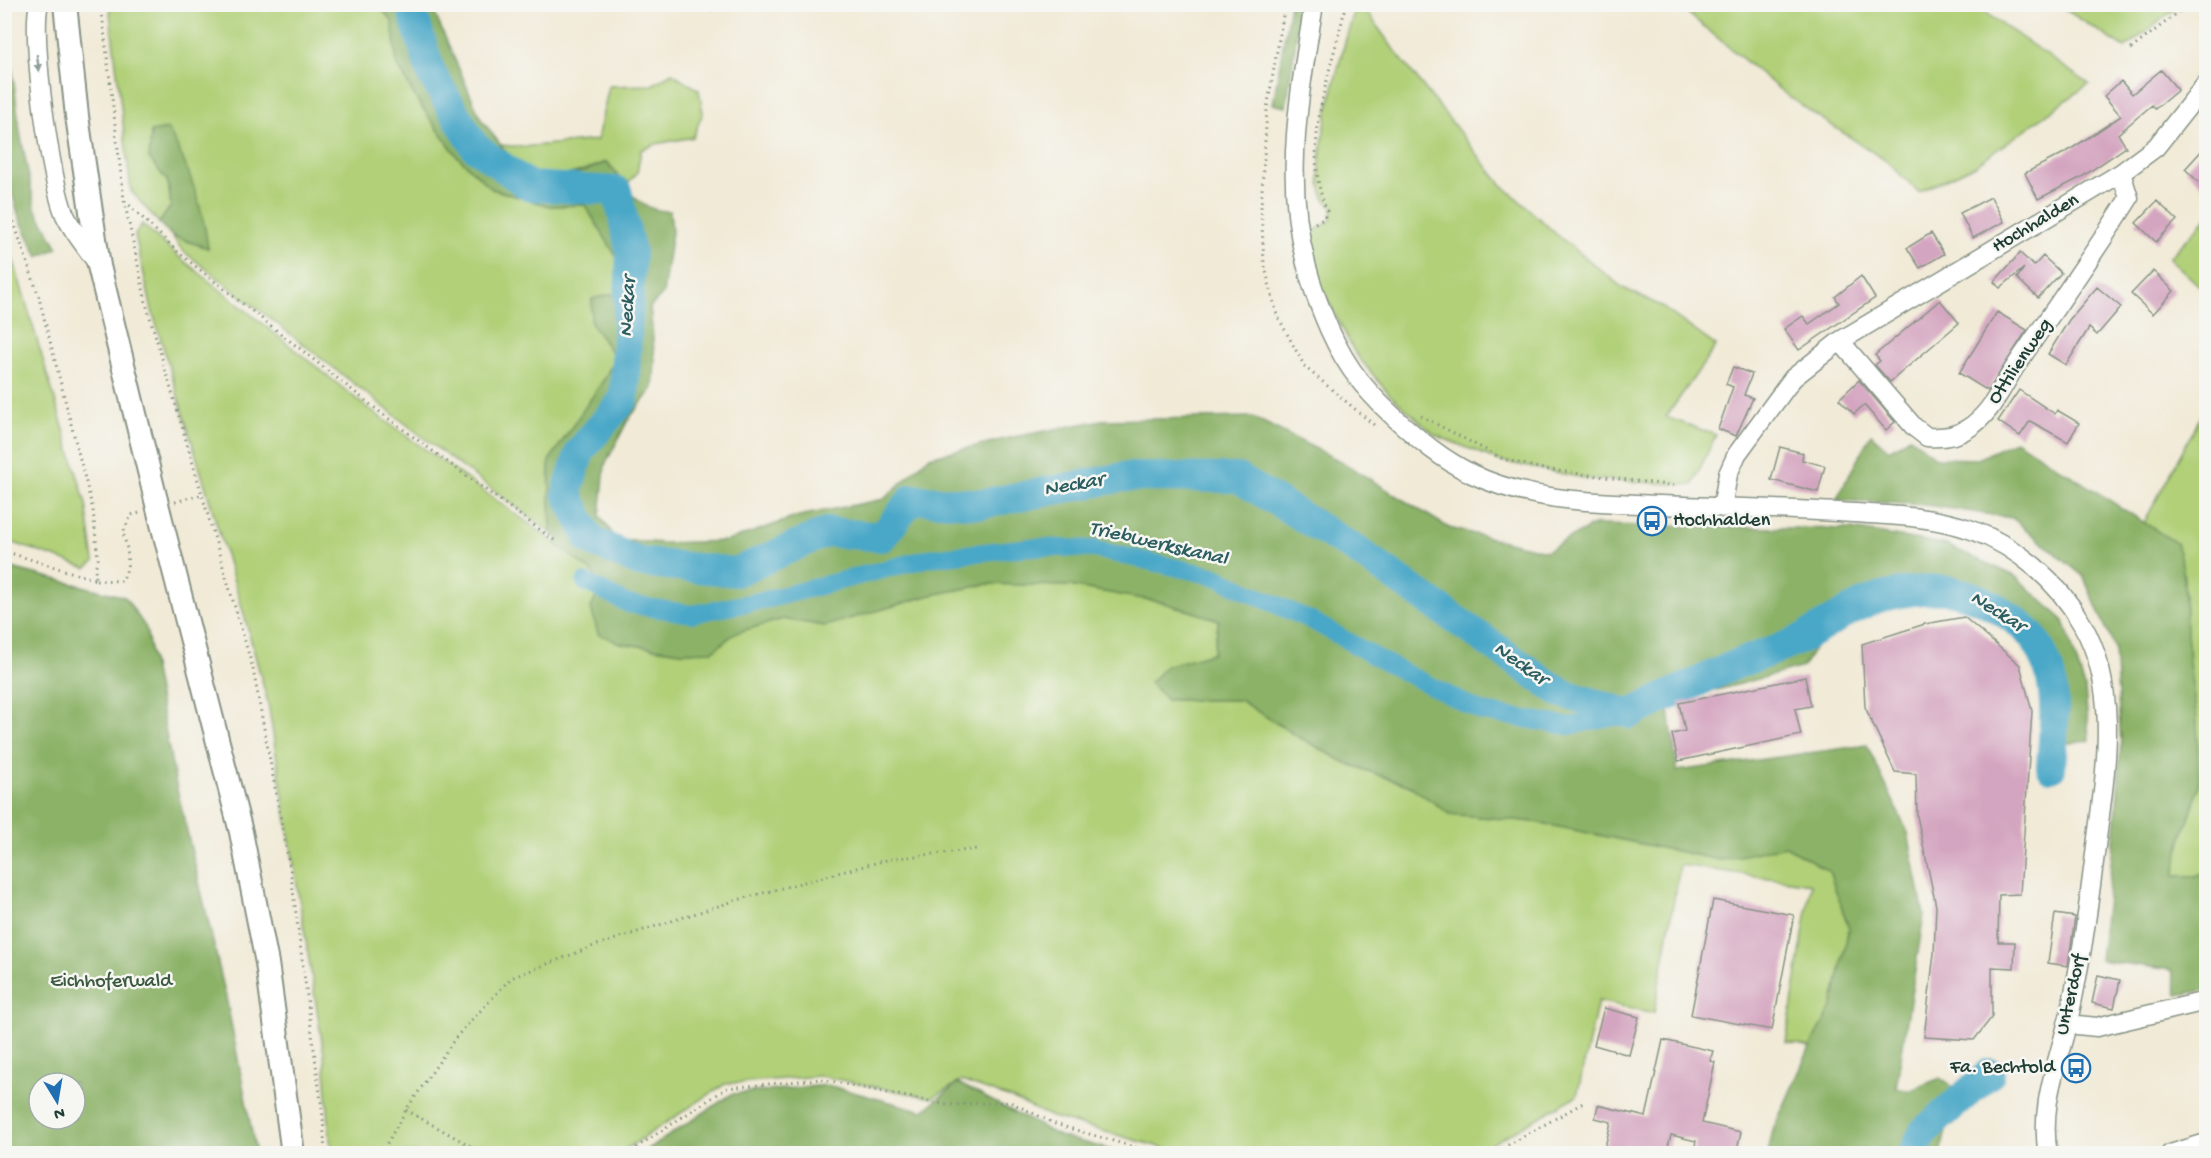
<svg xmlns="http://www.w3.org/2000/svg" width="2211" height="1158" font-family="'Gochi Hand',sans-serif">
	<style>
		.green { fill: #b1d078; stroke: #688656; stroke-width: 1.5 }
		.forest { fill: #8cb268; stroke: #56784e; stroke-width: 1.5; fill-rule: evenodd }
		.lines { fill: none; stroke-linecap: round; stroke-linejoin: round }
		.canal { stroke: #49a7c7; stroke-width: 18 }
		.river { stroke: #49a7c7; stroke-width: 30 }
		.building { fill: #d4a5c0 }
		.minor-casing { stroke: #889486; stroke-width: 21 }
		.major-casing { stroke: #889486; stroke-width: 26 }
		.path { stroke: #889486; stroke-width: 3; stroke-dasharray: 1.5 4.5; stroke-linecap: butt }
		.minor { stroke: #fff; stroke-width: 18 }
		.major { stroke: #fff; stroke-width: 22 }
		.major-bridge-casing { stroke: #889486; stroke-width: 26; stroke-linecap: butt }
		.major-bridge { stroke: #fff; stroke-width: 22 }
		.oneway { fill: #8f9e9a }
		.labels { text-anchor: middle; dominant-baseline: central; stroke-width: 5; stroke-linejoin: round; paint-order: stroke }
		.street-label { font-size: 20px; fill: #1f3d34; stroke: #f6f6f2 }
		.poi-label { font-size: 20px; fill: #1f3d34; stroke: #f6f6f2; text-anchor: start }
		.park-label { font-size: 20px; fill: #3c5a42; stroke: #f6f6f2 }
		.water-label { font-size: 21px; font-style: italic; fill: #2c5d60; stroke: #f6f6f2 }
	</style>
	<rect width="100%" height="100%" fill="#f6f6f2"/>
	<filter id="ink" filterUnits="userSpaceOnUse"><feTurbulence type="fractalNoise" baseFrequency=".0167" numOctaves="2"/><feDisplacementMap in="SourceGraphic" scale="12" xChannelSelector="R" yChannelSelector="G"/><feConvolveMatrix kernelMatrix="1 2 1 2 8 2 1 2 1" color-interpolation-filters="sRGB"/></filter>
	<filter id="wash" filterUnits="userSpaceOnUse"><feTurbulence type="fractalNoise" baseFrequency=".008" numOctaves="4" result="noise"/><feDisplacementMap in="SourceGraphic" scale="24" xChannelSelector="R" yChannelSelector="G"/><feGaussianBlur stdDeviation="1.35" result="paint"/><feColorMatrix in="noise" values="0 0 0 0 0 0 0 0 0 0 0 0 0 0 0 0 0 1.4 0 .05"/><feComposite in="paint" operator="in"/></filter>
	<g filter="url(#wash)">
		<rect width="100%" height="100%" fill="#f1ead7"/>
		<!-- green -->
		<path class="green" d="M109,5H378L392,21L397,64L417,100L457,156L492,189L549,206L585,205L621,264L617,293L592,299L591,323L615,357L605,378L549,461L551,533L442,452L183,251L172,236L208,248L193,187L149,157L168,182L171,206L159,223L131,191Z
			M1356,5H1362L1395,51L1500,183L1555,233L1623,288L1659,305L1716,346L1666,417L1716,435L1692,485L1588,479L1500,461L1435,435L1390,395L1355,353L1319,283L1306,236L1330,221L1333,208C1330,205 1326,201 1324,197C1307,166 1345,41 1356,5Z
			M1678,5H1974L2089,84L1974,166L1919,192L1885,160L1790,98Z
			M2058,5H2180L2125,48Z
			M672,73L699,90L703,113L693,137L656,144L641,150L637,173L626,185L607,162L582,171L539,181L516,165L500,145L522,147L597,140L609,86L652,85Z
			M2206,219V292L2169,258Z
			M142,224L178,256L369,409L570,553L593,573L601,588L591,608L620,643L681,652L713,651L735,633L783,619L825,626L931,595L988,584L1070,586L1161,602L1219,620L1213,653L1166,666L1167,700H1240L1295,735L1346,763L1410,786L1450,814L1535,822L1720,860L1786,846L1829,871L1849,928L1832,1008L1810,1047L1786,1042L1811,884L1680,865L1654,1013L1598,1001L1577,1096L1475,1153H1173L1171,1150L1052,1117L1011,1098L961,1081L932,1098L820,1076L725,1084L620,1153H331L324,1054L268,703L243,611L152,310L135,235Z
			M4,229L86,504L94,562L86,568L5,540Z
			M2203,412L2206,417V872L2196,876H2174L2181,840L2199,789L2197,720L2189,663L2183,567L2144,523Z"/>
		<!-- forest -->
		<path class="forest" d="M4,5H8L9,42L20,132L35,208L58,248L38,257L19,217L5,169Z
			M378,5H431L481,119L516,165L540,181L585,171L607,162C626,186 637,212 670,211L672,232L663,294L650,307L655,362L653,388L628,420L605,465L600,516L617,540L665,543L727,541L799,516L884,499L929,457L1014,437L1102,420L1253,417L1342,462L1449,528L1546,551L1594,525L1851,529L1944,544L2015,576L2064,621L2085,688L2089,741L2049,745L2048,699L2038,649L2001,613L1945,595L1902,598L1826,629L1803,667L1668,703L1677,771L1867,745L1908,833L1924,915L1896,1088L1909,1091L1940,1078L1962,1094L1946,1131L1940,1153H1768L1773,1130L1810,1047L1832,1008L1849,928L1829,871L1786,846L1720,860L1535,822L1450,814L1410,786L1346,763L1295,735L1240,700H1167L1150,683L1166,666L1213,653L1219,620L1161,602L1070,586L988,584L931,595L825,626L783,619L735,633L713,651L681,652L620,643L598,634L591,608L600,588L593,573L556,544L558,539L551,533L549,461L605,378L615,357L591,323L592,299L617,293L621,264L585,205L549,206L492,189L457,156L417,100L397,64L392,21Z
			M1290,5H1301L1286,107L1273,104Z
			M168,129C188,165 203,207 208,248L172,236L159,223L171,206L168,182L149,158L151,132Z
			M1871,434L1889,450L1910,437L1937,458L1978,459L2016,440L2176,543L2183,567L2189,663L2197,720L2199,789L2181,840L2174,876H2196L2206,872V990L2178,995L2172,970L2100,960L2116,820L2121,742L2115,649L2083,576L2012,518L1927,505L1836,500Z
			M4,566L125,597L146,628L174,776L226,997L256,1153H5ZM39,1083H75V1119H39Z
			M958,1083L1059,1136L1123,1153H642L732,1094L827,1085L923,1111Z"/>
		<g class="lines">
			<!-- canal -->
			<path class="canal" d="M585,582L628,604L692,614L769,599L929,558L1031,547L1094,549L1214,576L1316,623L1386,663L1482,712L1569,726L1630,714"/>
			<!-- river -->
			<path class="river" d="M410,4L431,73L475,147L529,186L617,191L631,253L624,399L580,451L567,493L590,540L639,562L736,572L827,532L882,537L912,499L981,504L1124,477L1238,478L1353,548L1561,693L1630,714C1665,697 1701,680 1737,664C1757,656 1778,650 1797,641C1825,627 1851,606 1882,597C1930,585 1961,585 2003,612C2028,628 2041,643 2049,671C2058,702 2053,735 2051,767
				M1913,1154L1923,1132L1990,1073"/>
		</g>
		<g id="blocks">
			<!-- building -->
			<path class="building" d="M2161,70L2178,90L2155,109L2152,105L2118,134L2126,147L2080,178L2038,199L2025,173L2068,151L2121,116L2104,96L2121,81L2132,94Z
				M2206,146V189L2185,169Z
				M1991,197L2004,222L1973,238L1960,213Z
				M2157,201L2177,220L2156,242L2136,223Z
				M1931,233L1944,254L1920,268L1907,248Z
				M2020,253L2034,266L2043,256L2061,273L2038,298L2017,278L2024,268L2000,288L1994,282Z
				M2153,271L2174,291L2153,314L2131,294Z
				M1861,276L1875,298L1799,350L1784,329L1803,316L1809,324L1839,303L1835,297Z
				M2097,287L2121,307L2097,335L2089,328L2066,365L2048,354L2069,320Z
				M1940,300L1959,323L1890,382L1875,365L1880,361L1875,355Z
				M1997,312L2027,330L1988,391L1959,373Z
				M1733,367L1752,374L1744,395L1753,398L1736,436L1718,429L1733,387L1726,384Z
				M1859,380L1895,422L1886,430L1864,405L1854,414L1839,399Z
				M2019,390L2055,414L2057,410L2079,423L2068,442L2030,421L2020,436L1998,421Z
				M1780,447L1803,453L1802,460L1825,466L1818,492L1771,480Z
				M1964,617L2020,665L2032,711L2020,894L1999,895L1998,942H2015L2014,968L1992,967V1017L1974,1040L1924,1037L1934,953L1936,906L1917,816L1916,774L1895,772L1865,707L1862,644L1925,624Z
				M1805,677L1811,706L1795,709L1801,735L1678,761L1672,734L1685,731L1679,703Z
				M1713,900L1794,915L1772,1030L1691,1015Z
				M2055,914L2075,917L2068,966L2048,963Z
				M2098,975L2120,980L2114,1008L2092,1003Z
				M1604,1008L1639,1017L1629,1055L1594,1045Z
				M1663,1040L1713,1051L1710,1061L1715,1062L1702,1123L1741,1132L1736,1154H1693L1696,1141L1671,1135L1666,1154H1617L1618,1150L1605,1147L1611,1122L1595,1118L1598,1105L1646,1117Z"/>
		</g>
	</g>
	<g filter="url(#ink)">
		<use href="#blocks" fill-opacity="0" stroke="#889486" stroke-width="1.5"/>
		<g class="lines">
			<!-- minor casing -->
			<g class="minor-casing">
				<path id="minor" d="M39,4C30,34 51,189 66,217C74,233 87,248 97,263
					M1314,4C1296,115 1278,205 1322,312C1340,358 1359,385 1395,418C1419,440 1443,460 1472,474C1529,502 1598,502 1660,505C1730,508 1799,509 1869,514C1903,516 1939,518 1972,530C2018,547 2058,581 2082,624C2122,693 2104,779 2095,854C2088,909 2081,963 2069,1017C2058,1063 2039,1106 2048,1154
					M1840,341L1914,427L1927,437C1941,438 1955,437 1967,429C1993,413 2002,385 2019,361C2056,307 2094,254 2129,198L2121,173
					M1722,508L1728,474L1737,454L1793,378L1840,341L2121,173L2156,147L2206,84
					M2067,1024L2097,1027L2206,1001
					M2170,1154L2206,1143"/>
			</g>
			<!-- major casing -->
			<g class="major-casing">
				<path id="major" d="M65,4L77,116L99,266L156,500
					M160,516L241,832L267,963L293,1154"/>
			</g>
			<!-- path -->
			<path class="path" d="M101,4L124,200L147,307L253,669L290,868L323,1117L325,1154
				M710,4L712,15
				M1285,4L1267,109L1261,206L1264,263L1277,315L1305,367L1374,425
				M2131,49L2189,4
				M4,193L38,294L93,510L98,559L95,568L96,580L4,551
				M125,201L180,254L385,416L554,540
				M1315,223L1324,219L1327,211C1299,146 1332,70 1346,4
				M1421,416L1503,459L1543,469L1675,486
				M175,502L200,495
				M96,580L122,581C131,565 128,550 123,533L131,515L140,513
				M406,1110L485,1154
				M381,1154L406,1110L456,1037L511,978L594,946L737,900L890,859L977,849
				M626,1154L727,1088L820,1079L947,1105L1010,1102L1055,1124L1158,1154
				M1492,1154L1583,1103"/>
			<!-- minor -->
			<use href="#minor" class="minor"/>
			<!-- major -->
			<use href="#major" class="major"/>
			<!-- major-bridge casing -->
			<g class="major-bridge-casing">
				<path id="major-bridge" d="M156,500L160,516"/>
			</g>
			<!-- major-bridge -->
			<use href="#major-bridge" class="major-bridge"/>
		</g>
		<!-- one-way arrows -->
		<defs><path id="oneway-solid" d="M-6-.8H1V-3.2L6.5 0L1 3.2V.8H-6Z" transform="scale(1.5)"/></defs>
		<use class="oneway" href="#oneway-solid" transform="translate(38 63) rotate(82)"/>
	</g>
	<!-- icons -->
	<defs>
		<g id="bus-ring" transform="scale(1.5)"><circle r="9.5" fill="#f6f6f2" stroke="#1f6fb2" stroke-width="1.5"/><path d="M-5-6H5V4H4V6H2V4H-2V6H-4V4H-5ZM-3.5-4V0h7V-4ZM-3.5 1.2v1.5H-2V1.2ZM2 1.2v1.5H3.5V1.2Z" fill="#1f6fb2"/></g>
	</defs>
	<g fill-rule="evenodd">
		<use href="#bus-ring" x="1652" y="521"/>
		<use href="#bus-ring" x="2076" y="1068"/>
	</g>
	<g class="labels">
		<!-- street labels -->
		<g class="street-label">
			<text transform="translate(2036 224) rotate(-31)">Hochhalden</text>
			<text transform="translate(2021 362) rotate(-56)">Ottilienweg</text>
			<text transform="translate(2072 995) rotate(-77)">Unterdorf</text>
		</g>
		<!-- poi labels -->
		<g class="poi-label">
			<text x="1673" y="521">Hochhalden</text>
			<text x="2055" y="1068" text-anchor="end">Fa. Bechtold</text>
		</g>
		<!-- park labels -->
		<g class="park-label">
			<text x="111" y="982">Eichhoferwald</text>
		</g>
		<!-- water labels -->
		<g class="water-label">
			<text transform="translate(629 307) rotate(-87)">Neckar</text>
			<text transform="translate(1074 486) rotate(-10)">Neckar</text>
			<text transform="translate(1158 545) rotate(13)">Triebwerkskanal</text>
			<text transform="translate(1997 613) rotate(32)">Neckar</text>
			<text transform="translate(1520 665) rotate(35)">Neckar</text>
		</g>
	</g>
	<!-- margin -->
	<rect width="2211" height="1158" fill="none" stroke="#f6f6f2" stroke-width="24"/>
	<!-- north arrow -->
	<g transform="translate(57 1101) rotate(169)"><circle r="28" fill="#f6f6f2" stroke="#a0aca6" stroke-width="1.5"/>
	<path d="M0-4.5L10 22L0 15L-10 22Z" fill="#1f6fb2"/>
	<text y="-9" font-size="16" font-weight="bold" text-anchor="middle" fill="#1f3d34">N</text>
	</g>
</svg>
